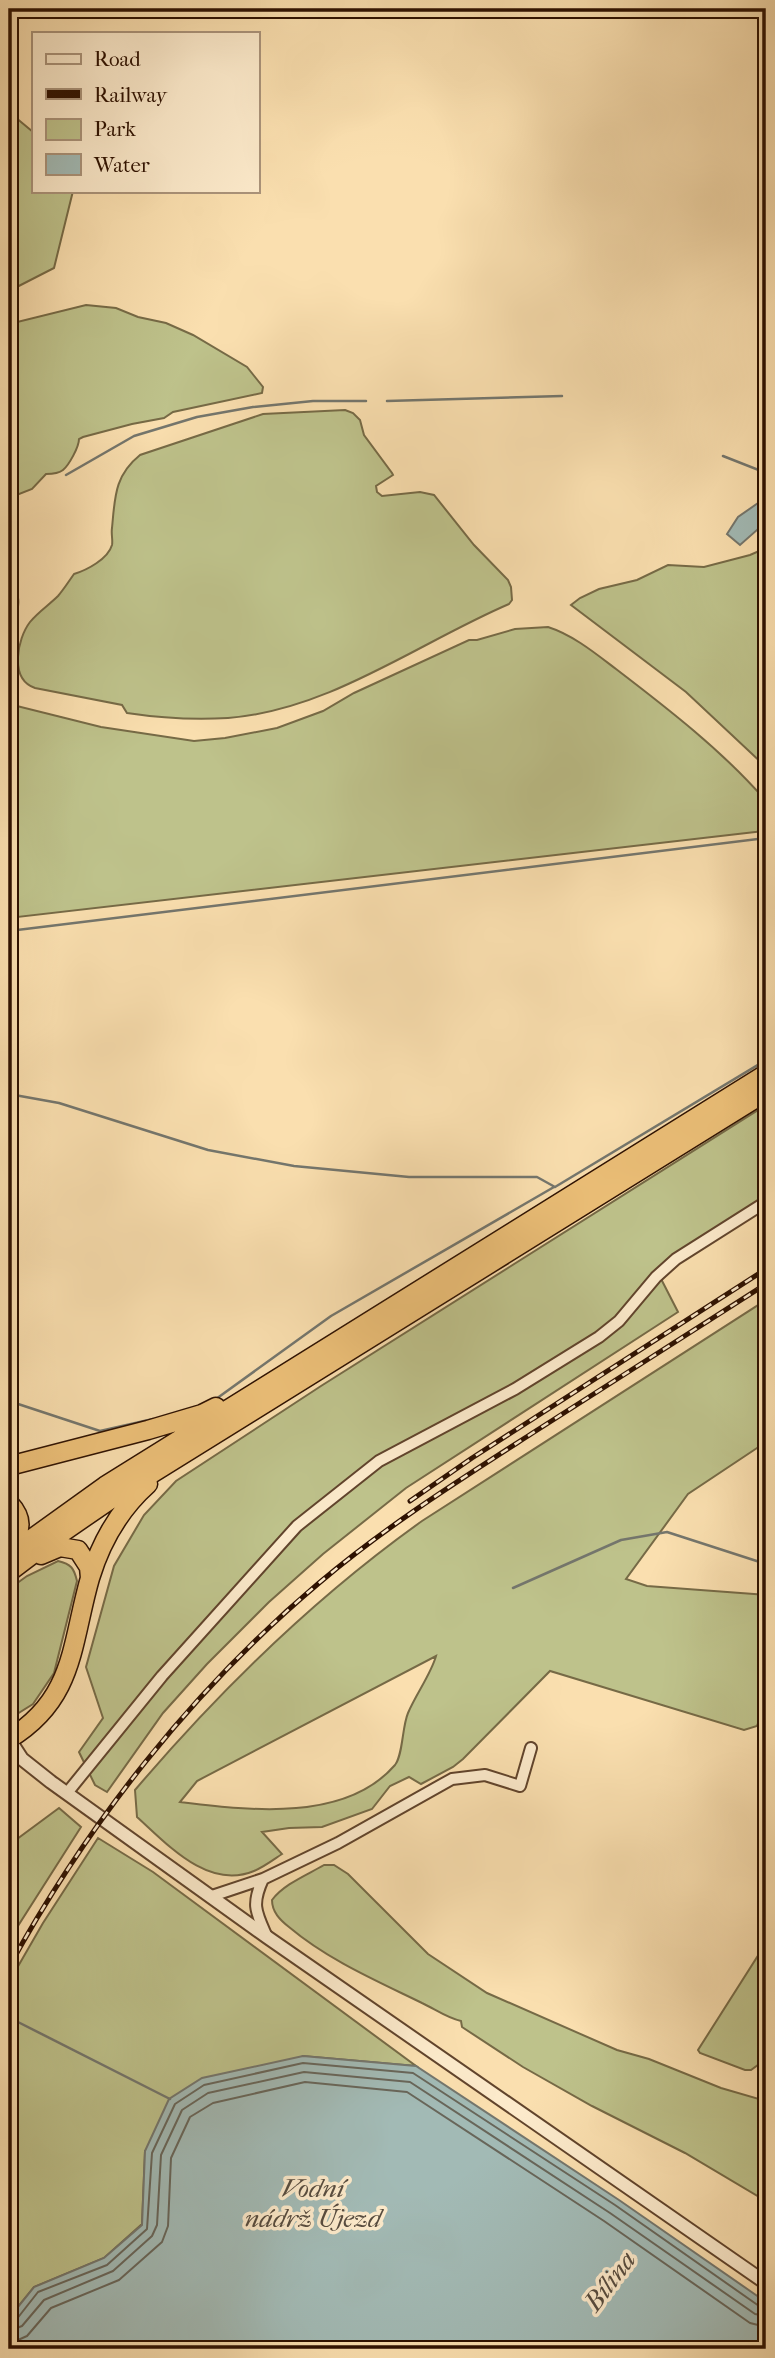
<svg xmlns="http://www.w3.org/2000/svg" width="775" height="2358" font-family="'IM FELL French Canon',serif">
	<style>
		.green { fill: #bec28b; stroke: #766a46; stroke-width: 2; fill-rule: evenodd }
		.water { fill: #a2bab5; stroke: #74766d; stroke-width: 2 }
		.lines { fill: none; stroke-linecap: round; stroke-linejoin: round }
		.shore { stroke: #68665a; stroke-width: 2 }
		.stream { stroke: #74766d; stroke-width: 2.5 }
		.minor-casing { stroke: #61442c; stroke-width: 14 }
		.tertiary-casing { stroke: #61442c; stroke-width: 16 }
		.trunk-casing { stroke: #2e1100; stroke-width: 21 }
		.minor { stroke: #fceacb; stroke-width: 10 }
		.tertiary { stroke: #fceacb; stroke-width: 12 }
		.trunk { stroke: #edc078; stroke-width: 18 }
		.rail-casing { stroke: #2e1100; stroke-width: 5 }
		.rail { stroke: #fceacb; stroke-width: 2.5; stroke-dasharray: 8; stroke-linecap: butt }
		.labels { text-anchor: middle; dominant-baseline: central; stroke-width: 7; stroke-linejoin: round; paint-order: stroke }
		.water-label { font-size: 26px; font-style: italic; fill: #574c3f; stroke: #fceacb }
	</style>
	<rect width="100%" height="100%" fill="#fadfaf"/>
	<filter id="stains"><feTurbulence type="fractalNoise" baseFrequency=".00286" numOctaves="4"/><feColorMatrix values="0 0 0 0 .2 0 0 0 0 .09 0 0 0 0 .02 0 0 0 .5 -.17"/></filter>
	<radialGradient id="worn" r=".72"><stop offset=".6" stop-color="#630" stop-opacity="0"/><stop offset="1" stop-color="#630" stop-opacity=".3"/></radialGradient>
	<!-- green -->
	<path class="green" d="M9,112L33,132V191H73L54,268L9,291Z
		M86,305L116,308L138,317L166,323L193,335L247,367L263,387L262,393L173,412L164,418L132,424L83,437L79,439C79,447 69,465 63,470C58,474 51,474 46,474L32,489L9,498V324Z
		M345,410L353,413L360,420L364,435L392,473L393,475L376,486L377,492L382,496L420,492L434,495L474,545L508,580L511,587L512,600L509,604C418,643 330,710 228,718C195,720 160,718 127,713L122,705L35,688C9,679 17,639 30,622C38,612 49,605 58,596C64,589 69,581 74,574C87,570 108,559 112,545C113,540 111,534 112,528C115,498 114,476 140,455L263,414Z
		M766,548V767L686,692L571,605L580,598L599,589L637,580L668,565L704,567L750,555Z
		M9,591L18,598C20,609 14,618 9,628Z
		M548,627C573,635 595,653 616,669C667,708 724,752 766,801V826L764,831L9,918V704L101,727L194,741L225,738L277,728L323,711L354,693L469,640H477L515,629Z
		M766,1105V1197L657,1271L678,1312L406,1488L323,1554L269,1602L207,1664L163,1713L107,1792L95,1785L79,1752L103,1718L86,1667L114,1566L144,1515L176,1481L321,1386Z
		M766,1300V1442L688,1494L626,1579L647,1586L766,1595V1704L757,1726L744,1730L550,1671L463,1759L453,1767L421,1784L409,1777L390,1786L372,1809L322,1827L289,1828L262,1832L282,1854C273,1860 264,1867 254,1871C208,1890 168,1845 137,1817L135,1790C221,1689 314,1598 422,1521ZM436,1656C431,1674 416,1694 408,1713C402,1727 403,1755 395,1765C345,1823 247,1810 180,1802L197,1781Z
		M58,1561C71,1564 74,1568 77,1581L54,1673L33,1704L9,1719V1589L27,1576Z
		M59,1808L81,1827L9,1940V1845Z
		M98,1838L153,1872L416,2066L303,2056L145,2151L142,2224L104,2258L34,2287L9,2318V1982L43,1923Z
		M324,1865H334L348,1874L428,1954L487,1993L617,2050L649,2059L721,2088L766,2101V2201L685,2153L592,2106L523,2067L462,2027L461,2021C447,2018 435,2009 422,2003C377,1981 328,1960 289,1927C280,1920 272,1912 272,1900C284,1884 307,1875 324,1865Z
		M766,1943V2059L751,2070H745L700,2053L698,2050Z"/>
	<!-- water -->
	<path class="water" d="M758,503L766,512V522L740,545L727,534L738,517Z
		M303,2056L416,2066L619,2200L766,2302V2349H9V2318L34,2287L104,2258L142,2225L145,2151L169,2099L202,2078Z"/>
	<g class="lines">
		<!-- shore -->
		<path class="shore" d="M9,2322L16,2320L38,2292L107,2265L147,2229L152,2153L175,2104L204,2085L303,2063L413,2073L615,2205L759,2306L766,2308
			M9,2331L22,2326L44,2300L113,2271L152,2236L157,2225L161,2155L182,2110L208,2093L304,2072L410,2082L610,2213L755,2314L766,2316
			M9,2341L18,2340L27,2336L51,2308L119,2280L162,2242L168,2226L171,2158L190,2117L213,2103L305,2082L407,2092L604,2221L750,2323L766,2327"/>
		<!-- stream -->
		<path class="stream" d="M387,401L562,396
			M723,456L766,473
			M66,475L134,436L197,417L253,407L313,401H366
			M9,931L766,838
			M9,1094L59,1103L208,1150L294,1166L409,1177H537L555,1187L766,1060
			M216,1399L331,1316L554,1187
			M9,1401L100,1431L153,1419
			M513,1588L621,1540L667,1532L766,1564
			M14,2020L170,2099"/>
		<!-- minor casing -->
		<g class="minor-casing">
			<path id="minor" d="M67,1793L162,1676L297,1526L379,1461L515,1389L599,1337L619,1321L656,1277L676,1259L766,1202
				M263,1879L338,1843L452,1779L485,1775L520,1786L531,1748
				M212,1896L263,1879C251,1905 256,1912 267,1937"/>
		</g>
		<!-- tertiary casing -->
		<g class="tertiary-casing">
			<path id="tertiary" d="M9,1739L22,1759L51,1782L267,1937L766,2283"/>
		</g>
		<!-- trunk casing -->
		<g class="trunk-casing">
			<path id="trunk" d="M9,1466L148,1430L202,1414L216,1407
				M9,1503C23,1518 23,1531 9,1546
				M9,1555L105,1486L766,1074
				M41,1555L60,1547L78,1550L89,1567L90,1578
				M9,1572L50,1541L114,1497L766,1092
				M9,1739C75,1699 71,1644 90,1578C101,1542 120,1509 148,1484"/>
		</g>
		<!-- minor -->
		<use href="#minor" class="minor"/>
		<!-- tertiary -->
		<use href="#tertiary" class="tertiary"/>
		<!-- trunk -->
		<use href="#trunk" class="trunk"/>
		<!-- rail casing -->
		<g class="rail-casing">
			<path id="rail" d="M410,1501L472,1458L766,1269
				M9,1967C88,1823 193,1689 319,1583C385,1527 458,1481 531,1434C609,1384 688,1334 766,1284"/>
		</g>
		<!-- rail -->
		<use href="#rail" class="rail"/>
	</g>
	<g class="labels">
		<!-- water labels -->
		<g class="water-label">
			<text x="313" y="2188">Vodní<tspan x="313" dy="30">nádrž Újezd</tspan></text>
			<text transform="translate(610 2281) rotate(-53)">Bílina</text>
		</g>
	</g>
	<!-- margin -->
	<rect width="775" height="2358" fill="none" stroke="#fadfaf" stroke-width="35"/>
	<rect x="10" y="10" width="754" height="2337" fill="none" stroke="#2e1100" stroke-width="3.5"/>
	<rect x="18" y="18" width="740" height="2323" fill="none" stroke="#2e1100" stroke-width="2"/>
	<!-- legend -->
	<rect x="32" y="32" width="228" height="161" fill="#fceacb" stroke="#aa937a" stroke-width="2"/>
	<rect x="46" y="54" width="35" height="10" fill="#fceacb" stroke="#aa937a" stroke-width="2"/>
	<text x="94" y="66" font-size="21" fill="#2e1100">Road</text>
	<rect x="46" y="89" width="35" height="10" fill="#2e1100" stroke="#aa937a" stroke-width="2"/>
	<text x="94" y="102" font-size="21" fill="#2e1100">Railway</text>
	<rect x="46" y="119" width="35" height="21" fill="#bec28b" stroke="#aa937a" stroke-width="2"/>
	<text x="94" y="136" font-size="21" fill="#2e1100">Park</text>
	<rect x="46" y="154" width="35" height="21" fill="#a2bab5" stroke="#aa937a" stroke-width="2"/>
	<text x="94" y="172" font-size="21" fill="#2e1100">Water</text>
	<rect width="100%" height="100%" filter="url(#stains)"/>
	<rect width="100%" height="100%" fill="url(#worn)"/>
</svg>
